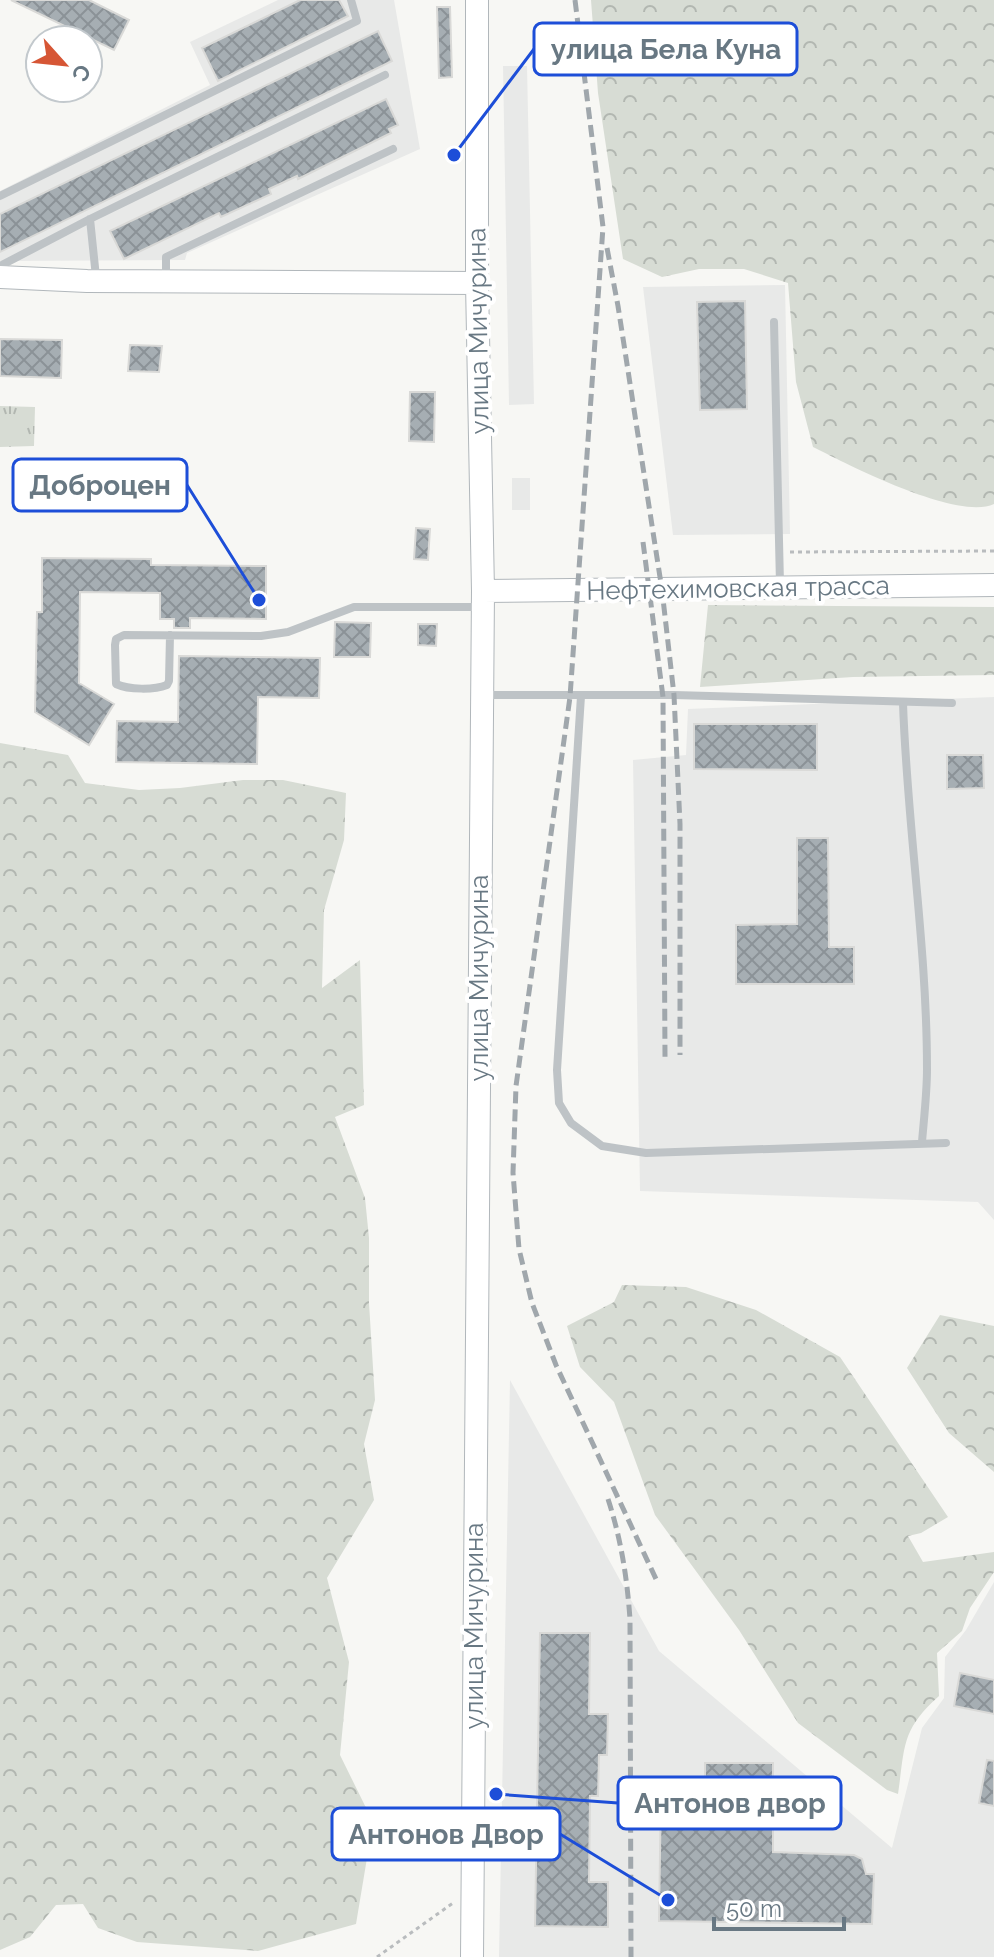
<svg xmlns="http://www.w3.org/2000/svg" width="994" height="1957" font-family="Raleway,sans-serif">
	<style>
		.built { fill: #e8e9e8 }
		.forest { fill: url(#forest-crowns) }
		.park { fill: url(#park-tufts) }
		.building { fill: url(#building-cross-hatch); stroke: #d9d9d7; stroke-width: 2 }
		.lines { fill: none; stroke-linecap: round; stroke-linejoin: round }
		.secondary-casing { stroke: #b1b7bb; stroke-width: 24 }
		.path { stroke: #b9bcbe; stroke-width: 3; stroke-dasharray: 4 4; stroke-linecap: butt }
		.lane { stroke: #bec3c6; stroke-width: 8 }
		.secondary { stroke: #fff; stroke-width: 22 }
		.rail { stroke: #a0a7ac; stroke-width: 5; stroke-dasharray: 12 6; stroke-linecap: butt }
		.labels { text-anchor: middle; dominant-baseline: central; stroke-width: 8; stroke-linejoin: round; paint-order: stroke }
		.street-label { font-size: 26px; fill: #687883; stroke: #fff }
		.leader { fill: none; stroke: #1d4ed8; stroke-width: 3 }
		.callout-dot { fill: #1d4ed8; stroke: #fff; stroke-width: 3 }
		.callout { fill: #fff; stroke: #1d4ed8; stroke-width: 3 }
		.callout-label { font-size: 28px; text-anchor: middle; font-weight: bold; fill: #687883 }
	</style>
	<defs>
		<pattern id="forest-crowns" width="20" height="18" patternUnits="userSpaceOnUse" patternTransform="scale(2)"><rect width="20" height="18" fill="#d7dcd4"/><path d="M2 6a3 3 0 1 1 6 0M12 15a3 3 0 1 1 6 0" fill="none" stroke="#b2b7b1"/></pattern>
		<pattern id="park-tufts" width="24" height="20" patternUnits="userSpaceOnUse" patternTransform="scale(2)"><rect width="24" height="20" fill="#d7dcd4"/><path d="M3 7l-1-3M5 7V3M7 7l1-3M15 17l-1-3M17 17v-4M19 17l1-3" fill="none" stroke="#b2b7b1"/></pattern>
		<pattern id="building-cross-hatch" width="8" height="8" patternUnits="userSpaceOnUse" patternTransform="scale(2)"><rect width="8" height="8" fill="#a6aeb3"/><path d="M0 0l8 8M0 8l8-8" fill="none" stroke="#8b9297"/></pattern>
	</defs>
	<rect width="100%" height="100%" fill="#f7f7f4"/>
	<!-- built -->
	<path class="built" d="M278,0H394L420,149L187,253L185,260L0,261V191L210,85L190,42Z
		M503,66H527L534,404L509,405Z
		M785,285L790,534L673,535L643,287Z
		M512,478H530V510H512Z
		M994,697V1220L978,1202L640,1191L633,760L686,755L688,709Z
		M510,1380L659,1651L892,1848L922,1728L944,1698L945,1657L966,1630L994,1582V1957H499Z"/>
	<!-- forest -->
	<path class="forest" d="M591,0H994V504C957,521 849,465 813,447L796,382L788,283L744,269H699L662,277L623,259L598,93Z
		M708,605L994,607V675L853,677L700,687Z
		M0,743L68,755L85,783L139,790L180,788L243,780H283L346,793L344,840L324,910L322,988L360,960L364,1105L335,1117L365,1198L369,1238V1303L375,1400L364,1444L374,1500L327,1578L349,1662L340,1755L373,1822L356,1924L258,1951L137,1942L98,1928L83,1904L56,1905L30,1937L0,1950Z
		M622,1285L686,1287L756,1310L840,1357L948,1517L921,1533L908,1536L923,1562L994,1552V1572L970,1608L962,1631L937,1653L939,1696C901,1730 905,1746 898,1794L887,1790L798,1723L739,1630L655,1515L614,1402L580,1367L567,1326L614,1302Z
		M940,1315L994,1326V1472L949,1433L907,1368Z"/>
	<!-- park -->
	<path class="park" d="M0,406L35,407L34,446L0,447Z"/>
	<!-- building -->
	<path class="building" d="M11,0H89L129,20L114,50Z
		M300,0H339L348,16L218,81L202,48Z
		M437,7H450L452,77L439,78Z
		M378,31L392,61L0,252V214Z
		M386,99L398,125L389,129L391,133L298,179L297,176L269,189L271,194L221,217L219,213L124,259L110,231Z
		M745,301L747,409L700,410L697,302Z
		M0,339L62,340L61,378L0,376Z
		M130,345L162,346L159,372L128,371Z
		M410,392H435L434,442L409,441Z
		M416,528L430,529L428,560L414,559Z
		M42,558L151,559V565L266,566V619L190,618V628H174V619H160V593L80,592L79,683L114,704L89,745L35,712L37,612H42Z
		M335,622L371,623L370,657H334Z
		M418,624H437L436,646L418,645Z
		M179,656L320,658L319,698L258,697L257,764L116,762L117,721L178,722Z
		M694,724H817V770L694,769Z
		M947,755H983L984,788L947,789Z
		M797,838H828L829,947H854V984H736V925L797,924Z
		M540,1633H590L589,1714H608L607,1755H599L598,1796H590L589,1882H608V1927L535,1926Z
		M960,1673L994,1680V1714L954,1706Z
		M987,1760L994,1761V1806L979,1803Z
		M705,1763H773V1852L854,1855L862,1859L866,1874H874L872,1924L659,1921L661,1789L705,1790Z"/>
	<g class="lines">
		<!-- secondary casing -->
		<g class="secondary-casing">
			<path id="secondary" d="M0,277L87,281L477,283
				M483,591L994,585
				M472,1957L483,591L477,283V0"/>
		</g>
		<!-- path -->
		<path class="path" d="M790,552L994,551
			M377,1957L453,1903"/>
		<!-- lane -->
		<path class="lane" d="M0,196L357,21L351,0
			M90,219L96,277
			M0,266L90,219L385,75
			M166,281V257L393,149
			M774,322L780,584
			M170,635L169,681L167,685C154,690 129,690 116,684L115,645L116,639L124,635L261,636L288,632L354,607H482
			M485,695H674L952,703
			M581,696L557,1070L559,1103L571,1123L602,1146L646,1153L946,1143
			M903,703C907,825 927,947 927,1069C927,1093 924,1118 922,1142"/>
		<!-- secondary -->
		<use href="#secondary" class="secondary"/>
		<!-- rail -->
		<path class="rail" d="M575,0L603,227L570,697L516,1086L513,1173L519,1249L532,1303L556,1365L656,1579
			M607,248L618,306L662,590L674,695L680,824V1055
			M643,542L663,697L665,1057
			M608,1499C621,1539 627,1577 630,1619L631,1957"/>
	</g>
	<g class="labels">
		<!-- street labels -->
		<g class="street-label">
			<text transform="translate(478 331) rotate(-91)">улица Мичурина</text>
			<text transform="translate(738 588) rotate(-1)">Нефтехимовская трасса</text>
			<text transform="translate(479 978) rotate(-90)">улица Мичурина</text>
			<text transform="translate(474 1626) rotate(-90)">улица Мичурина</text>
		</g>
	</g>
	<!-- callouts -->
	<path class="leader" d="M454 155L534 49M259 600L187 485M496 1794L618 1803M668 1900L560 1834"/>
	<g class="callout-dot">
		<circle cx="454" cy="155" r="8"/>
		<circle cx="259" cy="600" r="8"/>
		<circle cx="496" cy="1794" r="8"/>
		<circle cx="668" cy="1900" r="8"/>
	</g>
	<g class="callout">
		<rect x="534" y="23" width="263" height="52" rx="8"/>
		<rect x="13" y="459" width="174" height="52" rx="8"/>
		<rect x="618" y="1777" width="223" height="52" rx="8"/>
		<rect x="332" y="1808" width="228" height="52" rx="8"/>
	</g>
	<g class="callout-label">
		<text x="666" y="59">улица Бела Куна</text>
		<text x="100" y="495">Доброцен</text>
		<text x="730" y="1813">Антонов двор</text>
		<text x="446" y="1844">Антонов Двор</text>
	</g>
	<!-- north arrow -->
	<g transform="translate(64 64) rotate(117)"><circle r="38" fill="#ffffff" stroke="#c3c9cd" stroke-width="2"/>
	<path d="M0-6L14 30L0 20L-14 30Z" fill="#d65635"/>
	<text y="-12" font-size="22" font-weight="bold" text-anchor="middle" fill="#687883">С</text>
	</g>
	<!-- scale -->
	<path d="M714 1917v12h130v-12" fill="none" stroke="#687883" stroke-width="4"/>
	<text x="726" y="1917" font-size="24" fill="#687883" stroke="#ffffff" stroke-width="6" paint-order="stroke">50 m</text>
</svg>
